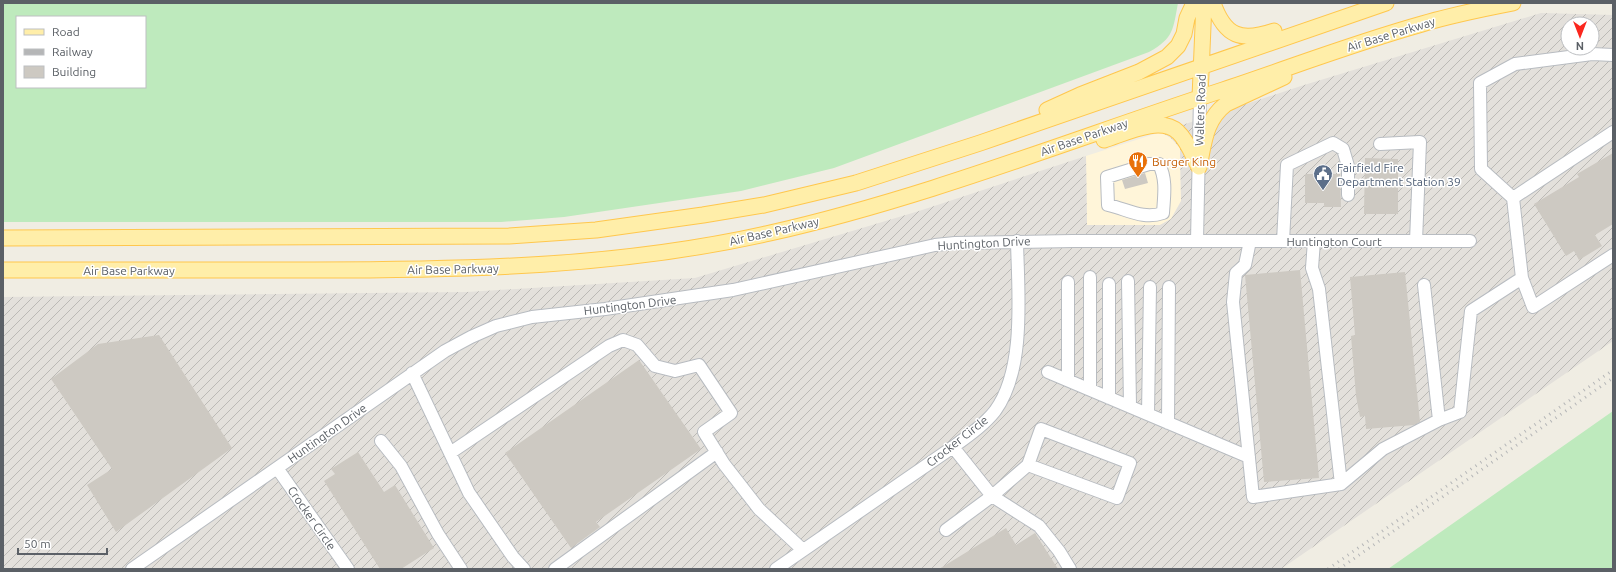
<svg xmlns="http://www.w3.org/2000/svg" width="1616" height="572" font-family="Ubuntu,sans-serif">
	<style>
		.commercial { fill: #fff5d9 }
		.industrial { fill: url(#industrial-furrows); fill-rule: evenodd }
		.grass { fill: #beeabd; fill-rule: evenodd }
		.building { fill: #cdc9c2 }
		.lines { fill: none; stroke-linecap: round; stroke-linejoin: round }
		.minor-casing { stroke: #b8bcc1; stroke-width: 14 }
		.major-casing { stroke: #ffc74d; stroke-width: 17 }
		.minor { stroke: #fff; stroke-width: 12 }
		.major { stroke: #ffeea9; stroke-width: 15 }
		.rail { stroke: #b5b6b7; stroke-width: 3; stroke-dasharray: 1 5; stroke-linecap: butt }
		.labels { text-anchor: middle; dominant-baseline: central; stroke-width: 3; stroke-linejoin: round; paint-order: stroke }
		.street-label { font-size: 12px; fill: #5b6066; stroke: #fff }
		.food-label { font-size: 12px; fill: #c56008; stroke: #fff; text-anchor: start }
		.service-label { font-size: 12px; fill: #4e5e75; stroke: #fff; text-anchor: start }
	</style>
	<defs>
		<pattern id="industrial-furrows" width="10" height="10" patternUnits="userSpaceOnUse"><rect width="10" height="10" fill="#e3e0db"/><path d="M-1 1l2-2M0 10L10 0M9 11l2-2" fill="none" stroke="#bbb9b5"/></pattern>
	</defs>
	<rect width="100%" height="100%" fill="#f0ede3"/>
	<!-- commercial -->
	<path class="commercial" d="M1161,132L1171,138L1180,148L1181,202L1171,219L1160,225L1143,226L1087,225L1086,156Z"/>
	<!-- industrial -->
	<path class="industrial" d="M1541,13L1613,15V341L1281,569H3V297L467,292L695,278L919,211L1086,156L1087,225H1160L1171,219L1181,201L1180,148L1171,138L1161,132L1301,86ZM1568,24H1592V48H1568Z"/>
	<!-- grass -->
	<path class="grass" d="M3,3H1178C1173,29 1174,38 1149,52L834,168L741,191L564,217L501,222H3ZM17,17H145V87H17Z
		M1613,411V569H1388Z"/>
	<!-- building -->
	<path class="building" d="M1613,153V224L1595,235L1602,246L1579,260L1574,251L1566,256L1534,204L1579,177L1577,174Z
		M1365,158L1398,159V214H1364Z
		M1145,173L1148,183L1125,189L1122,180Z
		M1305,174H1340L1341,207H1324V203H1305Z
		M1300,270L1319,478L1264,482L1245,275Z
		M1405,272L1420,422L1414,425L1366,429L1365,416L1360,417L1356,396L1351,336L1355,335L1350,277Z
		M159,335L232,448L116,532L87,485L112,469L51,379L98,344Z
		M639,360L701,449L596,522L600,527L571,548L505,453Z
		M358,452L384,492L395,485L434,548L401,569H380L324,481L335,474L331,469Z
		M1006,528L1016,545L1035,533L1058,569H939Z"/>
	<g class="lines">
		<!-- minor casing -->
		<g class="minor-casing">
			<path id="minor" d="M1613,132L1513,198L1522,278L1533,307L1613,255
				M1380,144L1420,142L1416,241
				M1149,164H1159C1167,180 1164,196 1163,213C1143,220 1127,209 1108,205L1107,177Z
				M1513,198L1481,169L1480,83L1515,64L1592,54L1613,55
				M1197,241L1200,97
				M1250,241L1245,265L1236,273L1233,302L1253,497L1341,484L1319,289L1312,268L1314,241
				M1283,241L1287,165L1333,143L1343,149L1348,166V195
				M1090,277V389
				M1128,281L1130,406
				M1068,282V380
				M1048,372L1249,457
				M412,373L469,493L513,557L524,569
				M1109,398V284
				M1148,414L1150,287
				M1439,420L1460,412L1471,311L1522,278
				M1168,423L1169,287
				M381,441L401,466L438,534L461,569
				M450,453L609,346L623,340L637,345L655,366L675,371L699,365L731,413L704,432L724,464L759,509L803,550
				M1028,465L1117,498L1130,463L1041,429L1028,465L992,496L1039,526L1059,551L1070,569
				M277,468L348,569
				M1341,484L1383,449L1439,420L1424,285
				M946,530L992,496L953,447
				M132,569L445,351L471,337L496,326L532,317L605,309L733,290L935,245L955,243L1073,241H1470
				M555,569L717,452
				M776,569L953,447C968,436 984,425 995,411C1026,369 1018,292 1017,241"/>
		</g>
		<!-- major casing -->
		<g class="major-casing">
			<path id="major" d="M1213,3C1225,37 1241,42 1274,31
				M1200,97L1204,3
				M1047,110L1080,95L1139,72L1167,57L1178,46L1184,34L1187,18L1194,3
				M1104,140C1124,134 1160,115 1178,132C1187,140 1193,156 1199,167
				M1199,167C1204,143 1205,120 1226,104L1284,77
				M3,238L509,236L596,230L703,215L764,205L856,183L980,143L1386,3
				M3,270C107,270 210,270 314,270C467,270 620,267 770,233C925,198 1073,139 1223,90C1289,68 1354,43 1422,24C1452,15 1482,9 1513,3"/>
		</g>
		<!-- minor -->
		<use href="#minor" class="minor"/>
		<!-- major -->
		<use href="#major" class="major"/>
		<!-- rail -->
		<path class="rail" d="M1328,569L1613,370
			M1339,569L1613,378"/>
	</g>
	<!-- icons -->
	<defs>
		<g id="restaurant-pin" transform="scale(1)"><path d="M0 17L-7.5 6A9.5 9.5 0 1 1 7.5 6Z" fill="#e8710a" stroke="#fff"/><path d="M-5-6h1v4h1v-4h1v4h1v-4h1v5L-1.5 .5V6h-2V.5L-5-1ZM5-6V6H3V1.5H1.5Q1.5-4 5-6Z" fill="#fff"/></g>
		<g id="civic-pin" transform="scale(1)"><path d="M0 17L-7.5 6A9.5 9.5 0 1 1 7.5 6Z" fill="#5c6f8a" stroke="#fff"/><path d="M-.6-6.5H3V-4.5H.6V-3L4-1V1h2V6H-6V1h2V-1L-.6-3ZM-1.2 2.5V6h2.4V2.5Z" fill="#fff"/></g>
	</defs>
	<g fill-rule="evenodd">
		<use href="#restaurant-pin" x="1138" y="161"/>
		<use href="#civic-pin" x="1323" y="174"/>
	</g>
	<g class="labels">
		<!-- street labels -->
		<g class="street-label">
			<text transform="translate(1391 34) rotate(-17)">Air Base Parkway</text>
			<text transform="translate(1200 110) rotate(-88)">Walters Road</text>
			<text transform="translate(1084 137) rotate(-19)">Air Base Parkway</text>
			<text transform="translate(774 231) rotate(-13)">Air Base Parkway</text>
			<text x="1334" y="241">Huntington Court</text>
			<text transform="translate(984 243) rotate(-3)">Huntington Drive</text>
			<text transform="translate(453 269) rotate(-1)">Air Base Parkway</text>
			<text x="129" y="270">Air Base Parkway</text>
			<text transform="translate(630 305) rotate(-7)">Huntington Drive</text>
			<text transform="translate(327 433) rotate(-35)">Huntington Drive</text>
			<text transform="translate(957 441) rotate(-38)">Crocker Circle</text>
			<text transform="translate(312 518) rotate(55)">Crocker Circle</text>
		</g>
		<!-- food labels -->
		<g class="food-label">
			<text x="1152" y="161">Burger King</text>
		</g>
		<!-- service labels -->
		<g class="service-label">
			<text x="1337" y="167">Fairfield Fire<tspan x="1337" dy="14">Department Station 39</tspan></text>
		</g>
	</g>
	<!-- border -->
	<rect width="1616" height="572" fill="none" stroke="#5b6066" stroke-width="8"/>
	<!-- legend -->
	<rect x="16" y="16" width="130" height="72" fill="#ffffff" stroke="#bdbfc2"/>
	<rect x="24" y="29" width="20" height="6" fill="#ffeea9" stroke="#bdbfc2"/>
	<text x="52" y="36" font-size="12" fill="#5b6066">Road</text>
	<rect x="24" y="49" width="20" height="6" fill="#b5b6b7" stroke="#bdbfc2"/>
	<text x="52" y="56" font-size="12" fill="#5b6066">Railway</text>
	<rect x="24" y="66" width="20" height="12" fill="#cdc9c2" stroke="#bdbfc2"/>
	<text x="52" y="76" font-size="12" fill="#5b6066">Building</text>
	<!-- north arrow -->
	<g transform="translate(1580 36) rotate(180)"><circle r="19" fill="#ffffff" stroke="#bdbfc2"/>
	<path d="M0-3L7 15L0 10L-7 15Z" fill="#fb271e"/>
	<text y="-6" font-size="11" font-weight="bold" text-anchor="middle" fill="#5b6066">N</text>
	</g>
	<!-- scale -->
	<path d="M18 548v6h89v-6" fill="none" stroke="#5b6066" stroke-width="2"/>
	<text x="24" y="548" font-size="12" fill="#5b6066" stroke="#ffffff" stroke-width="3" paint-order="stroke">50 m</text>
</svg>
